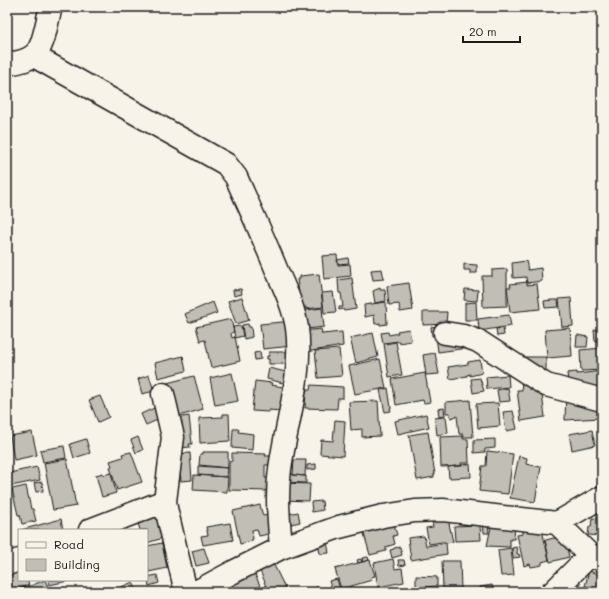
<svg xmlns="http://www.w3.org/2000/svg" width="609" height="599" font-family="Mali,sans-serif">
	<style>
		.building { fill: #c0beb5; stroke: #1c1c1c }
		.lines { fill: none; stroke-linecap: round; stroke-linejoin: round }
		.minor-casing { stroke: #1c1c1c; stroke-width: 25 }
		.minor { stroke: #f7f3e8; stroke-width: 22 }
	</style>
	<rect width="100%" height="100%" fill="#f7f3e8"/>
	<filter id="ink" filterUnits="userSpaceOnUse"><feTurbulence type="fractalNoise" baseFrequency=".025" numOctaves="2"/><feDisplacementMap in="SourceGraphic" scale="8" xChannelSelector="R" yChannelSelector="G"/><feConvolveMatrix kernelMatrix="1 2 1 2 8 2 1 2 1" color-interpolation-filters="sRGB"/></filter>
	<g filter="url(#ink)">
		<!-- building -->
		<path class="building" d="M337,255L338,265L350,264L351,276L324,279L322,256Z
			M348,258L349,263L338,264L337,260Z
			M526,261L528,270L541,268L542,281L527,283L526,277L513,278L512,263Z
			M464,264L477,265V273H470V270H464Z
			M382,269L384,279L373,280L371,270Z
			M507,269V306L483,307L482,276H492V270Z
			M319,274L323,307L306,309V307H301L297,279H300V276Z
			M352,278L356,309L344,311L343,309L339,310V307H343L341,293H339L338,280Z
			M527,282V285L537,284L540,309L510,312L507,287H511L510,284Z
			M409,283L413,310L400,312L399,304L389,305L387,286Z
			M380,288V290H385L386,301L375,303L373,291Z
			M240,289H241L242,294L234,296L233,290Z
			M465,289L478,290L477,301L464,300Z
			M333,292L336,312L324,313L322,293Z
			M242,297L249,320L236,324L228,301Z
			M571,298L573,326L562,327L559,299Z
			M552,300H558L559,307L545,308L544,301Z
			M213,302L217,313L189,323L185,314Z
			M386,302L387,324L380,325V323L375,324L374,315L365,317L364,305Z
			M476,302L477,320H465V303Z
			M322,308L324,327L307,329L305,310Z
			M423,312H447L446,324L423,325Z
			M509,315L511,326L479,331L478,319Z
			M231,319L234,332L231,333L232,338L235,337L240,361L211,368L205,340L200,341L196,327Z
			M294,321L292,346L263,349L260,324Z
			M248,324L249,327H251L252,337L244,339L242,325Z
			M241,326L243,336L235,338L233,327Z
			M437,326L451,329L472,326L475,347L438,352L436,335L432,336L431,327Z
			M503,328L504,335L497,336L496,329Z
			M570,328L572,356L547,358L545,330Z
			M321,329L322,334L342,332L343,346L305,352L303,331Z
			M409,329L411,341L399,343V341L383,343L381,333L388,332L389,335L398,333L397,331Z
			M602,329V340L595,341L594,330Z
			M373,333L378,357L356,363L350,338Z
			M577,335L588,337L587,347H576Z
			M396,342L402,375L389,377L384,344Z
			M602,348V370L581,371L580,350Z
			M339,349L342,376L318,378L315,351Z
			M260,352L261,359L255,360L254,353Z
			M269,352H291V364H269V359H267V356H269Z
			M435,353L439,374L426,375L423,355Z
			M183,356L186,371L158,378L155,363Z
			M523,357H546V372Z
			M380,359L386,388L355,394L349,366Z
			M480,360L482,373L470,376V374L467,375V376L450,379L448,367L468,364V362Z
			M269,368L290,373L287,384L267,379Z
			M602,371V386L569,390L567,373L577,372V374Z
			M232,373L238,401L215,405L210,378Z
			M425,373L430,402L424,403L423,400L396,405L392,379Z
			M149,375L154,391L142,394L138,379Z
			M508,375L509,387L487,389L486,377Z
			M194,376L203,409L176,417L167,383Z
			M480,378L484,391L473,393L471,379Z
			M255,381L272,383L271,385L284,387L281,411L269,410V412L252,411Z
			M521,381L541,387L545,417L521,421L517,390H522Z
			M311,385L343,387V398H338L337,409L305,408L306,390H310Z
			M388,388L391,408H390L391,411L385,412L380,390Z
			M508,388L510,401L499,402L497,390Z
			M566,392L600,401L601,418L565,420Z
			M100,396L109,417L98,422L89,400Z
			M470,400L473,437H463V434H459L457,416L451,418L450,413H446V402Z
			M378,401L380,436L362,437V429L351,430L349,402Z
			M498,403L500,426L478,428L476,404Z
			M159,406L164,417L146,425L141,414Z
			M444,408L445,416L439,417L438,409Z
			M513,411L517,429L506,431L503,412Z
			M223,414H229L230,441L200,443L199,418L223,417Z
			M426,414L429,427L398,434L395,421Z
			M189,416L192,444H189L190,447L178,448L175,418Z
			M443,417H446L448,433L437,435L435,418Z
			M335,420L345,421L343,456L320,454L321,440L333,441Z
			M233,429H239L238,432L253,434L252,450L232,448Z
			M592,430L595,445L572,450L569,434Z
			M32,432L37,455L14,460L10,436Z
			M428,432L435,474H434V477L417,480L409,435Z
			M463,436V439H468L469,463H461L462,466L441,467L440,437Z
			M138,437L143,450L136,453L131,440Z
			M86,439L90,453L74,458L70,444Z
			M495,439V448L485,449V452L474,453V440Z
			M64,446L66,458L43,462L40,450Z
			M487,451L513,454L508,494L479,491L482,466H486Z
			M131,452L142,482L117,490L110,467L112,466L110,461L123,457L122,454Z
			M203,452H228V468L199,465L200,454H203Z
			M190,453L192,480L181,481L180,469H175L174,454Z
			M232,453L266,454L265,456H277V465H265V478H268V491L229,490V462L232,461Z
			M519,456L527,458L526,464L541,467L535,502L510,498Z
			M67,459L76,506L53,510L44,463Z
			M294,460H306L305,476L293,475Z
			M316,464V469L307,470V465Z
			M470,464L471,477L449,478L448,467Z
			M198,466L228,468L227,477L198,475Z
			M37,467L40,480L11,486L9,473Z
			M7,470L11,491L7,492Z
			M103,473V475L111,473L116,493L102,497L96,475Z
			M285,473L293,474V475L306,476V483L285,482Z
			M194,475L228,477L227,492L193,490Z
			M42,482L43,491L36,492L34,483Z
			M282,483L310,484L309,501L281,500Z
			M26,486L31,509H33L36,521L22,524L20,515H18L12,489Z
			M322,501L323,510L312,512L311,502Z
			M260,505L263,516L269,515L273,533L259,536L257,529L252,530L253,539H252V541L240,544L233,511Z
			M162,510L169,536L147,543V530H140L136,517Z
			M298,512L300,522L291,524L289,514Z
			M431,513L447,514L453,542L446,543L445,542H442L429,544L426,528L433,527Z
			M592,518L602,519V536L588,535L589,527H591Z
			M61,519L63,530H21Z
			M393,521L397,535L393,536L395,544L386,547V551L370,555L363,530Z
			M492,522L515,524L514,539H510V547L487,546Z
			M230,523L233,540L203,545L201,536L208,535L206,527Z
			M483,523H488L489,533H484Z
			M480,525L481,540L455,541L454,526Z
			M541,526L549,560L542,562V565L531,567L530,564L524,566L517,535L523,534V530Z
			M424,536L426,546L446,543L447,554L411,560L408,538Z
			M564,536L569,557L550,562L545,540Z
			M327,542L329,553L320,554L318,543Z
			M162,543L167,568L149,572L147,564V546Z
			M400,547L402,555L392,558L390,550L394,549V548Z
			M516,547L518,550L517,551V554H519L520,557L513,558L512,548Z
			M204,548L209,563L196,566L192,551Z
			M511,548L514,575L501,576L498,550Z
			M368,557L369,560L363,562L362,558Z
			M361,559L362,562L358,563L357,560Z
			M393,559L395,569L402,568L404,582L378,587L374,563Z
			M19,560V580H27L29,585L7,592V564Z
			M370,560L375,576L371,577L372,580L341,589L335,569Z
			M398,560H404L405,565L399,566Z
			M272,561L287,592H269L264,582H265L258,567Z
			M442,561H460L461,589H443Z
			M253,570L262,590L258,592H223L220,586Z
			M589,571L602,575V592L598,591V589L585,586Z
			M157,575L159,583L149,586L147,577Z
			M416,576L437,577V586L416,588Z
			M337,579L340,589L332,590L329,581Z
			M45,580L50,592H15Z
			M48,580H73L49,585Z
			M133,582L137,592H109Z
			M580,582V592H543V583Z
			M492,585L494,592H483L481,590L480,587Z
			M319,586L323,592H307Z"/>
		<g class="lines">
			<!-- minor casing -->
			<g class="minor-casing">
				<path id="minor" d="M34,56L226,164L236,177C250,208 264,239 277,271C285,289 294,308 297,328C303,374 286,424 280,469C276,496 279,522 281,548
					M7,64C15,63 28,60 34,55C44,48 47,19 51,7
					M445,333L464,336L478,341L546,385L602,400
					M163,394L173,437L165,501L166,508L186,592
					M557,523L602,497
					M90,530L165,501
					M7,564L19,560
					M196,592L235,571L281,548L339,527L383,516L415,511L443,510L557,523L590,555L602,560
					M553,592L590,555"/>
			</g>
			<!-- minor -->
			<use href="#minor" class="minor"/>
		</g>
	</g>
	<!-- margin -->
	<rect width="609" height="599" fill="none" stroke="#f7f3e8" stroke-width="24"/>
	<rect x="12" y="12" width="585" height="575" fill="none" stroke="#1c1c1c" stroke-width="1.5" filter="url(#ink)"/>
	<!-- legend -->
	<rect x="18" y="529" width="130" height="52" fill="#f7f3e8" stroke="#9f9d96"/>
	<rect x="26" y="542" width="20" height="6" fill="#f7f3e8" stroke="#9f9d96"/>
	<text x="54" y="549" font-size="12" fill="#1c1c1c">Road</text>
	<rect x="26" y="559" width="20" height="12" fill="#c0beb5" stroke="#9f9d96"/>
	<text x="54" y="569" font-size="12" fill="#1c1c1c">Building</text>
	<!-- scale -->
	<path d="M463 36v6h57v-6" fill="none" stroke="#1c1c1c" stroke-width="2"/>
	<text x="469" y="36" font-size="12" fill="#1c1c1c" stroke="#f7f3e8" stroke-width="3" paint-order="stroke">20 m</text>
</svg>
